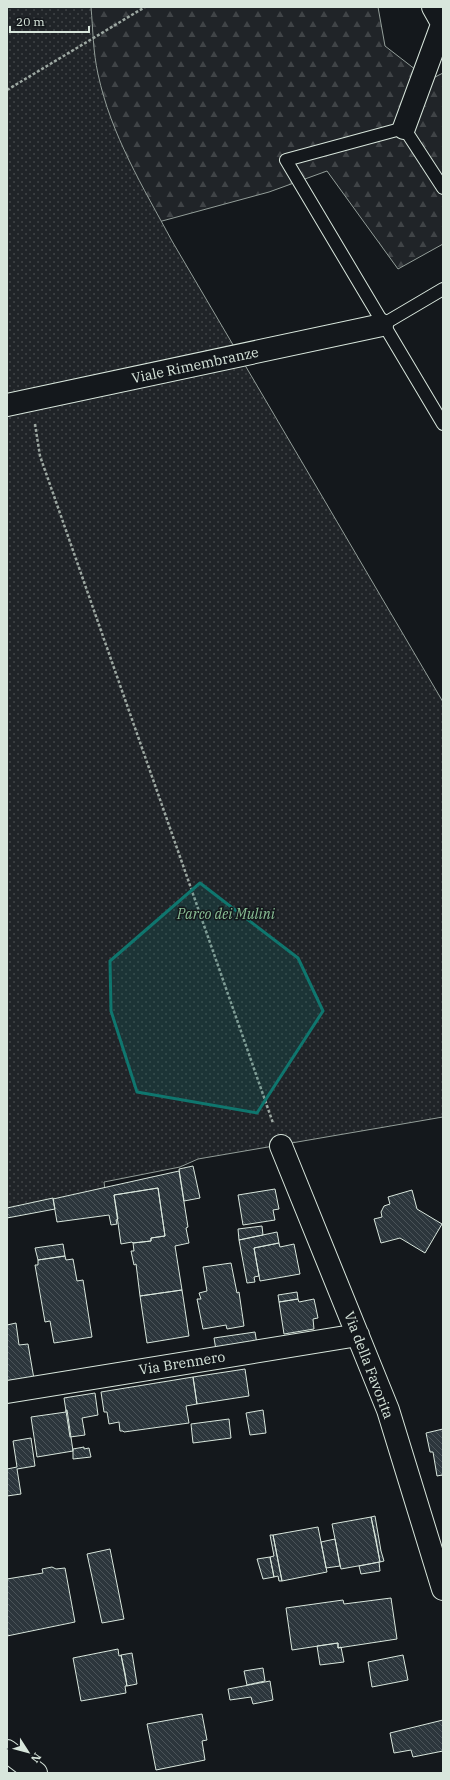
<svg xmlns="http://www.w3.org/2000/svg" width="450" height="1780" font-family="'IBM Plex Serif',serif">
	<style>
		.forest { fill: url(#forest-firs); stroke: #939e99 }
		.park { fill: url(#park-dots); stroke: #939e99 }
		.building { fill: url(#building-back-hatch); stroke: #d8e6dc }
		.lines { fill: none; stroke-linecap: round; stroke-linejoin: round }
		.lane-casing { stroke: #d8e6dc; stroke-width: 14 }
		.street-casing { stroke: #d8e6dc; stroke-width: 24 }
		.path { stroke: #9da8a2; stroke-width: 2.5; stroke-dasharray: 3 2; stroke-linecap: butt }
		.lane { stroke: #14181c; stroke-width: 12 }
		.street { stroke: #14181c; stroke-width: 22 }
		.marked { fill: #0f766e; fill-opacity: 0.2; stroke: #0f766e; stroke-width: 3; stroke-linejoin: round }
		.labels { text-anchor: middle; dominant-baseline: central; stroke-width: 3; stroke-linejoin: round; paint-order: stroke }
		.street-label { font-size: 14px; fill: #d8e6dc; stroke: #14181c }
		.park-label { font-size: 14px; font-style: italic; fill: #8ac095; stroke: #14181c }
	</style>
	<defs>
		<pattern id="forest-firs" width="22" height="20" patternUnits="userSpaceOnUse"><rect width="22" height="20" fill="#202428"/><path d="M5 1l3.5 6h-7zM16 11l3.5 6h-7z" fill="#404447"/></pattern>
		<pattern id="park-dots" width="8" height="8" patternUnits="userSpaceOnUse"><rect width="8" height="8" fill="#202428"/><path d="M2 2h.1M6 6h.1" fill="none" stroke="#404447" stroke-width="1.8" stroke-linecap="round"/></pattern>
		<pattern id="building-back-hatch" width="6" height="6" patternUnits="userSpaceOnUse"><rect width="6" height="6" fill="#2c363c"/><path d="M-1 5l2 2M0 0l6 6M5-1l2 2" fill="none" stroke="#4a5358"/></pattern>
	</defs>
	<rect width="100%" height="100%" fill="#14181c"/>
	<!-- forest -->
	<path class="forest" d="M7,7H378L385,46L429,80L443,73V244L398,269L327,171L269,192L81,243Z"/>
	<!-- park -->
	<path class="park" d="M7,7H91C93,29 93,52 98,74C111,135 143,187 172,241L443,702V1117L198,1159L180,1167L104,1182L105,1190L7,1211Z"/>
	<!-- building -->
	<path class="building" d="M193,1166L200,1198L184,1201L179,1169Z
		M179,1171L188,1227L186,1228L189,1243L175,1246L182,1290L140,1296L136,1264L134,1265L131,1251H134L133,1243L151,1241V1238L165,1236L158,1188L114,1195L118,1219L116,1220L117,1224L111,1225L109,1215L57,1222L53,1199Z
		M158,1188L165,1236L151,1238V1241L133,1243L132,1242L121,1244L114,1195Z
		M275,1189L279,1209L273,1210L275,1220L243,1225L238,1195Z
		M412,1190L417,1209L442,1224L425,1253L400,1238L381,1243L374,1219L382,1217L381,1212L384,1206L390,1204L388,1197Z
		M53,1198L55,1209L7,1218V1208Z
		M262,1226L263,1235L239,1240L238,1229Z
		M277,1232L279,1243L254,1248L259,1276L254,1277L255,1282L247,1283L239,1240Z
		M279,1243L280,1247L294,1244L300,1274L260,1281L254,1248Z
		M63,1244L65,1256L38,1260L35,1248Z
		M65,1256L66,1260L73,1259L77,1281L83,1280L92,1337L54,1343L50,1321L45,1322L35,1265H38V1260Z
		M231,1263L237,1293L239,1292L244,1326L227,1329L226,1325L203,1329L197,1299H201L199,1293L207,1291L203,1267Z
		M182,1290L189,1336L147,1343L140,1296Z
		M297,1292L298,1299L279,1302L278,1295Z
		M298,1299L299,1302L314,1299L318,1318L313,1319L314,1329L284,1334L279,1302Z
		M16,1323L19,1345L28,1344L34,1379L7,1382V1325Z
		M255,1332L257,1344L216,1350L214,1338Z
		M245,1369L249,1396L197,1404L193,1377Z
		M193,1377L197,1404L186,1406L189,1423L124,1432L123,1431H120L119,1422L109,1424L107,1412H104L101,1392Z
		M95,1393L98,1415L82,1418L85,1435L70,1437L64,1398Z
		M66,1410H67L73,1451L37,1457L31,1417L66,1412Z
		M263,1410L266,1433L250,1435L246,1413Z
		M229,1419L231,1438L193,1443L191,1424Z
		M443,1429V1478L442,1475L437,1476L433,1452H430L426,1433Z
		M31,1438L35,1466L17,1469L21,1494L7,1496V1469L17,1467L13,1441Z
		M84,1447V1449L89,1448L91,1457L73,1459V1449Z
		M375,1516L381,1551L384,1561L380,1562L376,1539L371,1517Z
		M371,1517L380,1562L341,1569L332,1524Z
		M318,1527L327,1572L282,1581L273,1535Z
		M270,1535H273L282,1581H279L278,1576L274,1577L270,1557L274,1556Z
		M335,1539L340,1566L326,1568L321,1542Z
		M110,1549L124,1619L102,1623L87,1554Z
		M270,1557L274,1577L263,1579L257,1559Z
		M379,1562L380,1571L361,1574L359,1566Z
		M52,1567L56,1569L65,1568L75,1622L7,1636V1579L43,1573L42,1569Z
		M391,1598L397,1639L338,1648V1643L292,1650L286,1608L343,1600L344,1604Z
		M338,1643V1648L341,1647L344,1662L320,1665L317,1646Z
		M118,1649L119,1656L121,1655L125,1673L127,1686H125L126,1693L81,1701L73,1658Z
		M132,1653L137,1684L127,1686L121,1655Z
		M403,1655L408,1680L372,1687L368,1662Z
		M263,1668L265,1681L247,1685L244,1671Z
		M270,1681L273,1700L253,1704L251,1697L230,1700L228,1689Z
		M202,1714L207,1740L202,1741L205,1760L156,1770L147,1724Z
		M443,1720V1751L413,1757L411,1750L394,1753L390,1733Z"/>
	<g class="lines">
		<!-- lane casing -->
		<g class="lane-casing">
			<path id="lane" d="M443,188L404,128L286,160L443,424
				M382,325L443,289"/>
		</g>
		<!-- street casing -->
		<g class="street-casing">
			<path id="street" d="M433,7L442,23
				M404,128L443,22
				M7,405L382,325
				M281,1146L388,1410L443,1589
				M7,1392L358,1335
				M7,1751L36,1773"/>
		</g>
		<!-- path -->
		<path class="path" d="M7,90L145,7
			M35,424L40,456L273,1123"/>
		<!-- lane -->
		<use href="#lane" class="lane"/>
		<!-- street -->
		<use href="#street" class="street"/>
	</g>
	<!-- marked area -->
	<path class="marked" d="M200,883L298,958L323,1011L257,1113L137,1092L111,1011L110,961Z"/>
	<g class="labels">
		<!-- street labels -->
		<g class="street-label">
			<text transform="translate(195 365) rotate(-12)">Viale Rimembranze</text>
			<text transform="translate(182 1363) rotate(-9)">Via Brennero</text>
			<text transform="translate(369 1365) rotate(69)">Via della Favorita</text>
		</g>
		<!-- park labels -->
		<g class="park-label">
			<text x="226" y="914">Parco dei Mulini</text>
		</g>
	</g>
	<!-- border -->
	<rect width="450" height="1780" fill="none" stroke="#d8e6dc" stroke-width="16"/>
	<!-- north arrow -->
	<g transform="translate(28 1752) rotate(126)" stroke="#14181c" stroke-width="3" paint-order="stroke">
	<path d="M0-3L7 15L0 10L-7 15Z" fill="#d8e6dc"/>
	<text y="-6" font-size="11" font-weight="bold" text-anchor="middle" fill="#d8e6dc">N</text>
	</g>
	<!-- scale -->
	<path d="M10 26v6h79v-6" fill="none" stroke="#d8e6dc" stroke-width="2"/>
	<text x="16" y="26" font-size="12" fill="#d8e6dc" stroke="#14181c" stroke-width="3" paint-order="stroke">20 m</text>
</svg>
